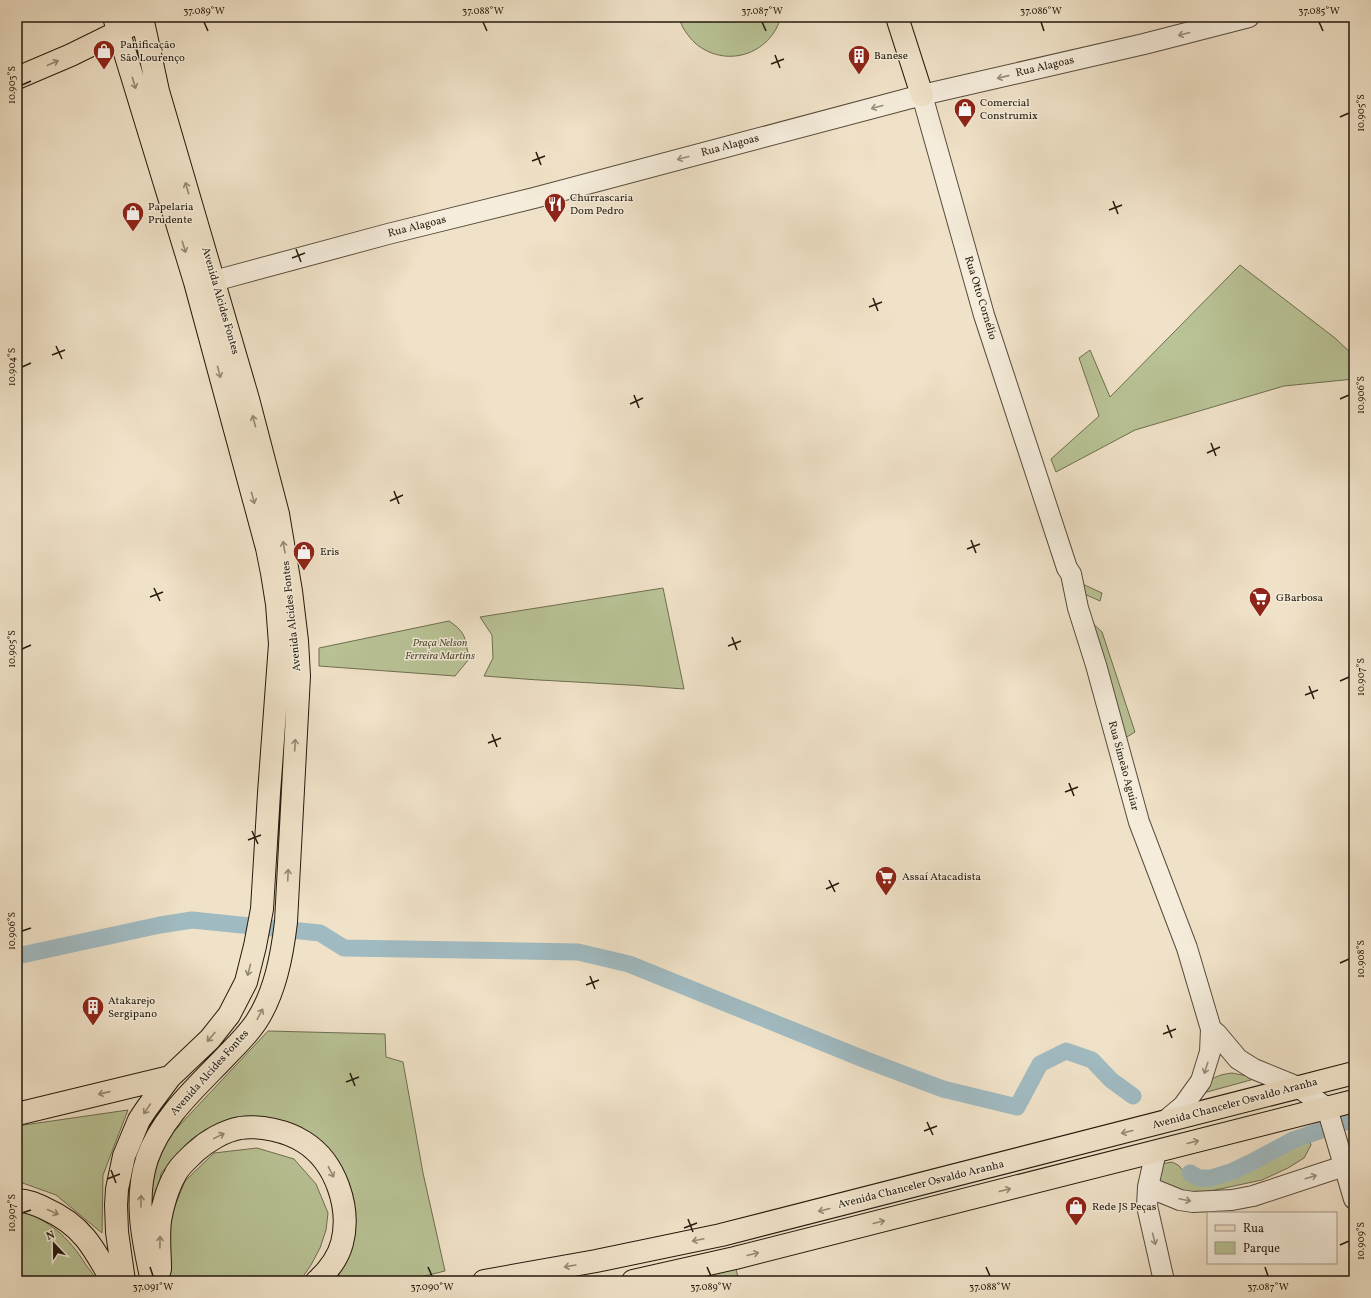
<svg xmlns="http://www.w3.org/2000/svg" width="1371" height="1298" font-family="Vollkorn,serif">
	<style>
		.green { fill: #b9c396; stroke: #6e6e51 }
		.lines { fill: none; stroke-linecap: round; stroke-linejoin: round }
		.canal { stroke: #a0bac1; stroke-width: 17 }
		.minor-casing { stroke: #574c3b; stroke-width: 22 }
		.major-casing { stroke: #241a0c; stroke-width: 24 }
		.minor { stroke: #f5ecdb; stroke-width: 20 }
		.major { stroke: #f0e2c8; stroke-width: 22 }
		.oneway { stroke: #978e7e }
		.oneway2 { stroke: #948873 }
		.ticks { fill: none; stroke: #241a0c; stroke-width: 1.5 }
		.labels { text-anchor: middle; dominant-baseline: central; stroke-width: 3; stroke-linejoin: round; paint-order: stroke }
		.poi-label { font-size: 11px; fill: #241a0c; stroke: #f5ecdb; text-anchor: start }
		.street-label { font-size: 11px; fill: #241a0c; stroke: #f5ecdb }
		.park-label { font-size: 11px; font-style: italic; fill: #514d35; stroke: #f5ecdb }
		.neatline { fill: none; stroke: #241a0c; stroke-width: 1.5 }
		.ticks-label { font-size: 10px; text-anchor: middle; fill: #241a0c }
	</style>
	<rect width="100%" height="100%" fill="#f0e2c8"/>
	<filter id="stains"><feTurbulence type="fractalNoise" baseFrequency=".005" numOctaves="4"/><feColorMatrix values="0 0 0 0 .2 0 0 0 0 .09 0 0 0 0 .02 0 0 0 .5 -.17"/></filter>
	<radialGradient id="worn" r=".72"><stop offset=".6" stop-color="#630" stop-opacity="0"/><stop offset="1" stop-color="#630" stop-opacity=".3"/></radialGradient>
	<!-- green -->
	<path class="green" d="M679,17H781C770,55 725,69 695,43C688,36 681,27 679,17Z
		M1240,265L1335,338L1354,356V379L1284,386L1135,430L1056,472L1051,459L1099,416L1079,358L1090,350L1110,397Z
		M1078,582L1102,593L1100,601L1082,593Z
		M663,588L684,689C618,683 551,682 484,676L493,658L492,635L480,617Z
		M1087,618L1102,632L1135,732L1122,740Z
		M449,621C467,633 465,639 469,659L455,676L319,666V648Z
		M268,1031L385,1034L386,1057L403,1062L423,1173L445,1271L404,1281H333L352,1249L353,1215L324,1153L225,1125L196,1136L161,1173L156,1207L155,1245L148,1201L153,1169L168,1138L190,1114Z
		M1232,1073L1258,1078L1196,1095C1208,1081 1213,1075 1232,1073Z
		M128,1110L103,1175L102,1233L56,1195L17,1181V1126Z
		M1309,1139L1311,1145L1304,1158L1288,1168L1262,1180L1201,1193L1162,1194L1156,1165L1172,1162L1178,1165L1191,1179L1207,1185L1250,1170L1301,1141Z
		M257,1148L294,1159L316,1184L328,1213L326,1230L320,1248L311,1265L300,1281H171L169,1263L170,1218L185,1181L214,1153Z
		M17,1209C49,1220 68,1236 86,1265C90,1270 94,1275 96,1281H17Z
		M735,1265L739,1281H695L694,1277Z"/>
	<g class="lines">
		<!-- canal -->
		<path class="canal" d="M17,956L160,925L192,920L320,933L344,948L578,952L629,964L866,1060L943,1089L1017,1107L1040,1064L1066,1051L1092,1060L1111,1080L1133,1096
			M1190,1173L1199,1178H1211L1233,1171L1252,1162L1293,1140L1354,1119"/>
		<!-- minor casing -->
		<g class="minor-casing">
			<path id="minor" d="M922,95L984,315L1067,568L1071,574L1078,608L1096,665L1139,822L1187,948L1211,1029L1210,1052L1201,1081L1183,1106L1164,1122
				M214,281L388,234L534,198L922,95L1144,44L1249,17
				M1211,1029L1217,1034L1238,1059L1254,1069L1298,1087L1327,1108L1354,1199
				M1156,1151L1148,1187L1147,1206L1164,1281
				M1148,1187L1180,1200L1193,1202L1232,1200L1253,1196L1344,1166"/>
		</g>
		<!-- major casing -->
		<g class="major-casing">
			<path id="major" d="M114,17L195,282L267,548L272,573L277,604L280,644L269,793L262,909L255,946L246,982L229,1015L210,1039L170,1077L147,1108L139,1120L124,1156L117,1189L116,1205L117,1232L124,1281
				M142,17L158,91L248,399L278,514L291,591L297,641L299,676L286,922C282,956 275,993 256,1022C248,1034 238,1044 228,1054C198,1086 162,1116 147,1159C134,1199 143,1241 152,1281
				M897,17L922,95
				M17,78L71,55L132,25
				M17,1114L170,1077
				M17,1200C29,1201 36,1204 46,1209C82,1225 94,1248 112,1281
				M158,1276L160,1269C160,1254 158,1237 160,1221C162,1207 168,1187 175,1175C179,1166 188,1159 195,1152C207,1141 224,1131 240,1128C260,1125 287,1131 304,1142C336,1162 351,1208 342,1243C338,1258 328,1271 317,1281
				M484,1281L596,1261L721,1235L1354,1073
				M633,1281L735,1258L1354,1101"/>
		</g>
		<!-- minor -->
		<use href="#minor" class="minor"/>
		<!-- major -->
		<use href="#major" class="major"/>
	</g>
	<!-- one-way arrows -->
	<defs><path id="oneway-shaft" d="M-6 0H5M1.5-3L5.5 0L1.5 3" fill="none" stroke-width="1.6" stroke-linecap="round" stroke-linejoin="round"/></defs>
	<g class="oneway">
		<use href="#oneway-shaft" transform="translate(1184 34) rotate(165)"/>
		<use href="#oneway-shaft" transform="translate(1003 77) rotate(167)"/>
		<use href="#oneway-shaft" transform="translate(877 107) rotate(165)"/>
		<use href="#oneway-shaft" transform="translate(683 158) rotate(165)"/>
		<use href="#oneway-shaft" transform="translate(1206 1068) rotate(108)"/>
		<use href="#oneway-shaft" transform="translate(1311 1177) rotate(-17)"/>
		<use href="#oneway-shaft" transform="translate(1185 1200) rotate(12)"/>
		<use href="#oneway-shaft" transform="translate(1154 1239) rotate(76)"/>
	</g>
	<g class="oneway2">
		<use href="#oneway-shaft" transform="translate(53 63) rotate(-23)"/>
		<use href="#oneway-shaft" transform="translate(134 83) rotate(73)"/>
		<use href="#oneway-shaft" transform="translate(187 188) rotate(-106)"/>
		<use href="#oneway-shaft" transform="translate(184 247) rotate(73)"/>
		<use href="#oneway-shaft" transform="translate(219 372) rotate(75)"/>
		<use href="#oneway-shaft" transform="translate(254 421) rotate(-105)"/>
		<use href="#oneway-shaft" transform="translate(253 498) rotate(75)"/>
		<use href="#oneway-shaft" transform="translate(284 547) rotate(-100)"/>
		<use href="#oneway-shaft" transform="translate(295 745) rotate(-87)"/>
		<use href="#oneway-shaft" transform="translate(288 875) rotate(-87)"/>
		<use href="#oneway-shaft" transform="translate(249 970) rotate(105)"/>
		<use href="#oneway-shaft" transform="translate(260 1014) rotate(-62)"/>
		<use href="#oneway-shaft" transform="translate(211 1037) rotate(131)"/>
		<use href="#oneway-shaft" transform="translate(104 1093) rotate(167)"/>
		<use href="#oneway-shaft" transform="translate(147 1109) rotate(124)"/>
		<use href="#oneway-shaft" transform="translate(1127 1132) rotate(166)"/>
		<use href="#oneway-shaft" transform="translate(219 1136) rotate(-26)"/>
		<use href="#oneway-shaft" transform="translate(1193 1142) rotate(-14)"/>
		<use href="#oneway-shaft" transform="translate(331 1172) rotate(63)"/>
		<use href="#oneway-shaft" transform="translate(1005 1190) rotate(-14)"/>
		<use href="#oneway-shaft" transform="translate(141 1201) rotate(-89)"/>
		<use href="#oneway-shaft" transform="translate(824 1210) rotate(166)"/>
		<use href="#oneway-shaft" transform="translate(53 1212) rotate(25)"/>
		<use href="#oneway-shaft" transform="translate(879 1222) rotate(-14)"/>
		<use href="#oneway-shaft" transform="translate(698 1240) rotate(168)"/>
		<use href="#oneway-shaft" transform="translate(160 1242) rotate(-89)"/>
		<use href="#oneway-shaft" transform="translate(753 1254) rotate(-14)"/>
		<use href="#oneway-shaft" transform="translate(570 1266) rotate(170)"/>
	</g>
	<!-- ticks -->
	<path class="ticks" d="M204,22L208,31M483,22L487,31M762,22L766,31M1041,22L1044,31M1319,22L1323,31M775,55L780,68M771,64L784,59M22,85L31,81M1340,117L1349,113M536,152L541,165M532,161L545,156M1113,201L1118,214M1109,210L1122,205M296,249L301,262M292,258L305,253M873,298L878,311M869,307L882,302M56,346L62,359M52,355L65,350M22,367L31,363M634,395L639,408M1340,399L1349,395M630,404L643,398M1211,443L1216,456M1207,453L1220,447M394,491L399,504M390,501L403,495M971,540L976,553M967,549L980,544M154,588L160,601M150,597L163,592M732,637L737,650M728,646L741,641M22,649L31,645M1340,681L1349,677M1309,686L1314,699M1305,695L1318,690M492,734L497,747M488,743L501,738M1069,783L1074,796M1065,792L1078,787M252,831L258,844M248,840L261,835M829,880L835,892M826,889L839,883M22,931L31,928M1340,963L1349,959M590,976L595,989M586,985L599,980M1167,1025L1172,1038M1163,1034L1176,1029M350,1073L355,1086M346,1082L359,1077M927,1122L933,1135M924,1131L937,1126M111,1170L116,1183M107,1179L120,1174M22,1213L31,1210M688,1219L693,1232M684,1228L697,1223M1340,1245L1349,1241M150,1267L153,1276M428,1267L432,1276M707,1267L711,1276M986,1267L990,1276M1265,1267L1268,1276"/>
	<!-- icons -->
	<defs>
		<g id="shop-pin" transform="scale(1.15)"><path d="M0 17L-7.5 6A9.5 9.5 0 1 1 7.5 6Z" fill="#8f2418" stroke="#f5ecdb"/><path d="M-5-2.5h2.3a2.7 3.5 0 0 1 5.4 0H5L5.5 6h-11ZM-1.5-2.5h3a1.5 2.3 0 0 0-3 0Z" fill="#fff"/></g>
		<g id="building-pin" transform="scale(1.15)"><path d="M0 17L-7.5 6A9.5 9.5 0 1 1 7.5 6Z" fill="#8f2418" stroke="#f5ecdb"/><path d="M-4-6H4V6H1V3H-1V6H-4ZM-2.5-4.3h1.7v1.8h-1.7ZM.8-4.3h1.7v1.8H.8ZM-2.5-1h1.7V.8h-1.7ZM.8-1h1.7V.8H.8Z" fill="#fff"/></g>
		<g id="restaurant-pin" transform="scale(1.15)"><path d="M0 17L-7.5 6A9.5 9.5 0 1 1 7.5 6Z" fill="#8f2418" stroke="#f5ecdb"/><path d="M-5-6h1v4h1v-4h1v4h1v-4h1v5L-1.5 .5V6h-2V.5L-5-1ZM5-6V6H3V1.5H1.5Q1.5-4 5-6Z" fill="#fff"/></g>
		<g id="supermarket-pin" transform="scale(1.15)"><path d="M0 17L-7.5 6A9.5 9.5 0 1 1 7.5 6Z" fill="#8f2418" stroke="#f5ecdb"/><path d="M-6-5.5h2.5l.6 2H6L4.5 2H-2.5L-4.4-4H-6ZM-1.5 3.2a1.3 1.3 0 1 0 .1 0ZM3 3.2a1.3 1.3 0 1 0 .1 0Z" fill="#fff"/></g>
	</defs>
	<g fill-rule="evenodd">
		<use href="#shop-pin" x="104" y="51"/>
		<use href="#building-pin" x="859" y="56"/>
		<use href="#shop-pin" x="965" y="109"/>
		<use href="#restaurant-pin" x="555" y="204"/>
		<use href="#shop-pin" x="133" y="213"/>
		<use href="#shop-pin" x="304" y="552"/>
		<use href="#supermarket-pin" x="1260" y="598"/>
		<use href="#supermarket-pin" x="886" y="877"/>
		<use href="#building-pin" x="93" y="1007"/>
		<use href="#shop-pin" x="1076" y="1207"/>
	</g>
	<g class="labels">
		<!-- poi labels -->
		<g class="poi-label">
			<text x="120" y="45">Panificação<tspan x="120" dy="13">São Lourenço</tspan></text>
			<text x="874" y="56">Banese</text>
			<text x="980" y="103">Comercial<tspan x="980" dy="13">Construmix</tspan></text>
			<text x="570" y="198">Churrascaria<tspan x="570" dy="13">Dom Pedro</tspan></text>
			<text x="148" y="207">Papelaria<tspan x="148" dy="13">Prudente</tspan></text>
			<text x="320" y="552">Eris</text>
			<text x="1276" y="598">GBarbosa</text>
			<text x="902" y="877">Assaí Atacadista</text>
			<text x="108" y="1001">Atakarejo<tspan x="108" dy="13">Sergipano</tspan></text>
			<text x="1092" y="1207">Rede JS Peças</text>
		</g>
		<!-- street labels -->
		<g class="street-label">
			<text transform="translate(1045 67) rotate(-13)">Rua Alagoas</text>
			<text transform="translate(730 146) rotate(-15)">Rua Alagoas</text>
			<text transform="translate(417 227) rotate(-14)">Rua Alagoas</text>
			<text transform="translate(980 298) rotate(73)">Rua Otto Cornélio</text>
			<text transform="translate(220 301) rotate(74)">Avenida Alcides Fontes</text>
			<text transform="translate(292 616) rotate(-96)">Avenida Alcides Fontes</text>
			<text transform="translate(1123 766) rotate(75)">Rua Simeão Aguiar</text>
			<text transform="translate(210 1073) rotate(-48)">Avenida Alcides Fontes</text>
			<text transform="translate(1235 1104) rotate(-15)">Avenida Chanceler Osvaldo Aranha</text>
			<text transform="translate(921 1185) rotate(-14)">Avenida Chanceler Osvaldo Aranha</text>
		</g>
		<!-- park labels -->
		<g class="park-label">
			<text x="440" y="643">Praça Nelson<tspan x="440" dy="13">Ferreira Martins</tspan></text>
		</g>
	</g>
	<!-- margin -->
	<rect width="1371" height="1298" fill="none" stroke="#f0e2c8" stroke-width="44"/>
	<!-- legend -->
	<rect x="1207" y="1212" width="130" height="52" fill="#f5ecdb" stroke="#a19888"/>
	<rect x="1215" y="1225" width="20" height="6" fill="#f0e2c8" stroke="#a19888"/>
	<text x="1243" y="1232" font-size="12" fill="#241a0c">Rua</text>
	<rect x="1215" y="1242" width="20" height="12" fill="#b9c396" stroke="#a19888"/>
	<text x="1243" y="1252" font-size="12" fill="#241a0c">Parque</text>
	<!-- north arrow -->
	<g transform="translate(54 1244) rotate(338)" stroke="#f5ecdb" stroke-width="3" paint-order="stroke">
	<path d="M0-3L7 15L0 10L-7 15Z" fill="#241a0c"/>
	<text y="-6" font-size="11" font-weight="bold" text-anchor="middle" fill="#241a0c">N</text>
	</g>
	<rect x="22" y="22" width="1327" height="1254" class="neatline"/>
	<g class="ticks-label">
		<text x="204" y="14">37.089°W</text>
		<text x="483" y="14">37.088°W</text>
		<text x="762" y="14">37.087°W</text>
		<text x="1041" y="14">37.086°W</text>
		<text x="1319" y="14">37.085°W</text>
		<text transform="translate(11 85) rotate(-90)" y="4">10.903°S</text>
		<text transform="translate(1360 113) rotate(-90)" y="4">10.905°S</text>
		<text transform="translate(11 367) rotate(-90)" y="4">10.904°S</text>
		<text transform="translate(1360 395) rotate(-90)" y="4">10.906°S</text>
		<text transform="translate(11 649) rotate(-90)" y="4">10.905°S</text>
		<text transform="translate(1360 677) rotate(-90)" y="4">10.907°S</text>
		<text transform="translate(11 931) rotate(-90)" y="4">10.906°S</text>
		<text transform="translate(1360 959) rotate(-90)" y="4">10.908°S</text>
		<text transform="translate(11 1213) rotate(-90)" y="4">10.907°S</text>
		<text transform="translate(1360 1241) rotate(-90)" y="4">10.909°S</text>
		<text x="153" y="1290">37.091°W</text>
		<text x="432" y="1290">37.090°W</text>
		<text x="711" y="1290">37.089°W</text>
		<text x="990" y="1290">37.088°W</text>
		<text x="1268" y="1290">37.087°W</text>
	</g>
	<rect width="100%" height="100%" filter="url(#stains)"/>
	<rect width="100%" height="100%" fill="url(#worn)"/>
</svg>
